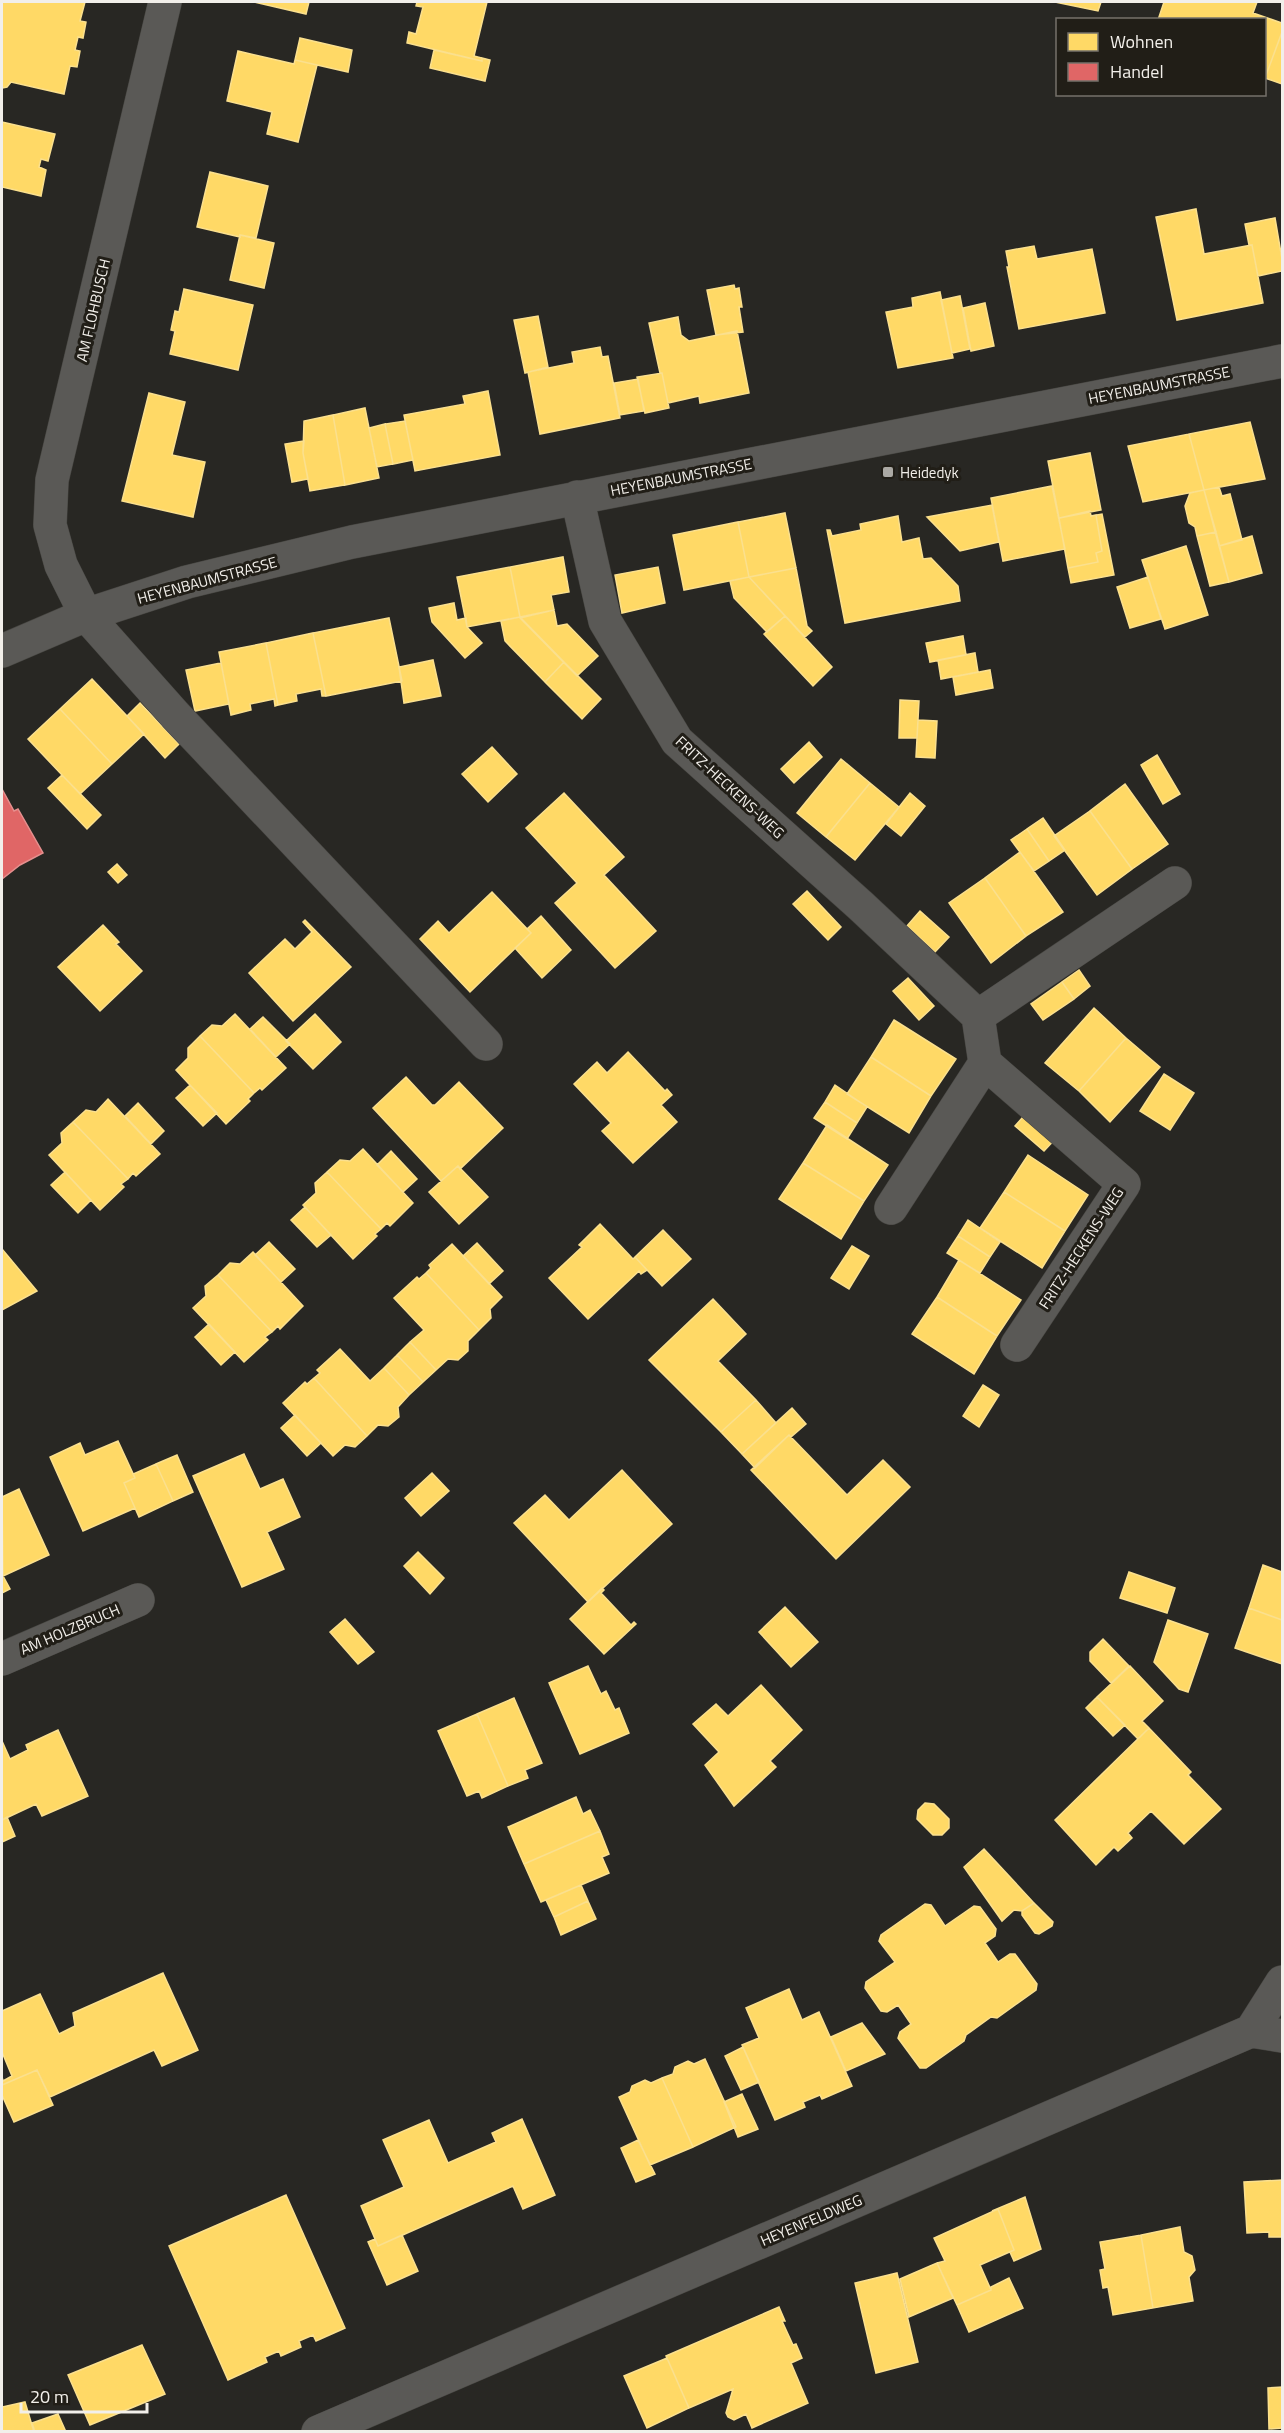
<svg xmlns="http://www.w3.org/2000/svg" width="1284" height="2433" font-family="'Titillium Web',sans-serif">
	<style>
		.homes { fill: #ffd966; stroke: #fbe08e; stroke-width: 1.5 }
		.shops { fill: #e06666; stroke: #e58f8e; stroke-width: 1.5 }
		.lines { fill: none; stroke-linecap: round; stroke-linejoin: round }
		.minor-casing { stroke: #464541; stroke-width: 34 }
		.minor { stroke: #5a5956; stroke-width: 33 }
		.poi-dot { fill: #aba9a4; stroke: #211e17; stroke-width: 2 }
		.labels { text-anchor: middle; dominant-baseline: central; stroke-width: 6; stroke-linejoin: round; paint-order: stroke }
		.street-label { font-size: 15px; fill: #f2efea; stroke: #211e17 }
		.poi-label { font-size: 15px; fill: #f2efea; stroke: #211e17; text-anchor: start }
	</style>
	<rect width="100%" height="100%" fill="#282723"/>
	<!-- homes -->
	<path class="homes" d="M2,2H85L80,21L86,22L83,38L78,37L75,50L80,51L77,67L70,66L64,94L11,82L7,87L2,88Z
		M254,2H309L306,14Z
		M417,2H487L474,56L482,58V61L407,43L409,32L416,34L423,7L416,6Z
		M1055,2H1101L1098,11Z
		M1164,2H1257L1253,13L1282,23V32L1265,78L1264,20H1158Z
		M1282,32V84L1265,78Z
		M300,38L352,50L348,72L295,60Z
		M434,50L482,61V58L490,60L485,81L430,68Z
		M238,51L294,64L295,60L317,65L298,142L267,134L272,112L227,101Z
		M2,122L55,134L48,161L41,159L39,167L46,170L41,196L2,187Z
		M210,172L268,186L256,238L240,235V237L197,227Z
		M1196,209L1204,254L1252,245L1263,303L1177,320L1156,217Z
		M1275,218L1282,259V271L1258,276L1252,245H1249L1245,224Z
		M240,235L274,243L264,288L230,280Z
		M1034,246L1037,259L1092,249L1105,313L1019,329L1007,267H1009L1006,251Z
		M734,285L735,289L739,288L742,307H739L743,332L716,335L707,290Z
		M184,289L253,305L238,370L170,354L175,331L171,330L175,311L179,312Z
		M940,292L953,358L898,368L886,312L913,307L912,298Z
		M960,296L970,349L952,353L941,300Z
		M985,303L994,346L971,351L963,308Z
		M538,316L548,367L525,373L514,320Z
		M678,317L681,335L689,341L737,331L749,393L700,403L699,396L668,403L662,373H660L649,323Z
		M600,347L602,357L608,356L620,418L540,434L528,372L574,363L572,352Z
		M662,373L669,408L645,413L637,377Z
		M638,379L644,411L620,415L614,383Z
		M488,391L500,455L415,471L404,415L465,404L463,396Z
		M149,393L185,402L172,455L205,462L193,517L122,501Z
		M365,408L379,478L345,485L333,415Z
		M333,415L345,485L310,491L303,453L304,421Z
		M405,421L413,460L393,464L385,424Z
		M1250,422L1265,479L1204,490L1189,434Z
		M385,424L393,464L377,467L369,428Z
		M1189,434L1204,490L1143,502L1128,446Z
		M304,441L303,453L308,479L292,482L285,444Z
		M1090,453L1101,510L1059,518L1048,461Z
		M1052,486L1065,549L1003,561L991,498Z
		M1219,487L1222,496L1230,494L1242,540L1219,546L1204,490Z
		M1204,490L1216,532L1197,536L1195,527L1189,523L1185,506L1190,493Z
		M992,505L999,542L960,551L927,517Z
		M1090,511L1091,516L1096,515L1102,551L1096,553L1098,562L1068,568L1059,518Z
		M785,513L796,568L749,577L738,522Z
		M1102,514L1114,575L1071,583L1068,568L1098,562L1096,553L1102,551L1096,515Z
		M898,516L902,542L919,538L923,559L931,558L958,586L960,601L845,623L827,530H830L832,536L861,530L860,524Z
		M738,522L749,577L684,590L673,535Z
		M1216,532L1229,582L1210,586L1197,536Z
		M1252,536L1262,573L1229,582L1219,546Z
		M1186,546L1208,615L1165,629L1142,560Z
		M563,557L569,592L551,595L554,610L520,617L510,567Z
		M510,567L520,617L467,627L457,577Z
		M658,567L665,603L622,613L615,575Z
		M796,568L807,626L812,631L805,637L749,577Z
		M749,577L785,616L767,632L734,598L730,581Z
		M1148,577L1161,619L1130,628L1117,587Z
		M454,603L457,620L466,618L467,627L482,643L465,658L432,622L429,608Z
		M554,610L557,626L567,624L598,656L577,676L520,618Z
		M785,616L832,667L813,686L764,634Z
		M520,617L564,662L545,682L505,641L501,621Z
		M389,618L402,681L326,696L313,633Z
		M313,633L326,696H322L321,689L296,694L297,701L278,705L266,643Z
		M963,636L966,655L930,662L926,643Z
		M266,643L278,705L275,706L274,699L250,704L251,710L231,715L219,652Z
		M975,653L978,672L941,679L938,660Z
		M433,660L441,696L404,703L399,667Z
		M564,662L601,699L582,719L545,682Z
		M221,663L229,704L195,711L186,670Z
		M990,670L993,688L956,695L953,677Z
		M92,679L144,734L112,764L60,709Z
		M900,700L919,701L917,738H899Z
		M140,703L179,744L165,758L127,716Z
		M60,709L112,764L80,794L28,739Z
		M918,720L937,721L935,758L916,757Z
		M809,742L822,757L794,783L781,769Z
		M492,747L517,774L488,802L462,774Z
		M1157,755L1180,794L1163,804L1141,765Z
		M841,759L870,783L826,837L797,813Z
		M62,775L101,815L87,829L48,788Z
		M870,783L899,807L855,860L826,837Z
		M1125,784L1168,844L1132,869L1090,811Z
		M564,793L624,857L604,875L656,931L615,968L555,903L577,883L526,828Z
		M910,793L925,806L901,836L886,824Z
		M1090,811L1132,869L1097,895L1054,836Z
		M1043,818L1065,850L1049,861L1027,829Z
		M1027,829L1049,861L1034,871L1011,840Z
		M1020,852L1063,912L1026,936L985,878Z
		M117,864L127,875L118,883L108,872Z
		M985,878L1026,936L991,963L949,903Z
		M807,891L841,927L828,940L793,904Z
		M492,892L531,933L470,992L420,939L438,921L449,933Z
		M920,911L949,937L935,952L907,926Z
		M541,916L571,950L542,978L515,948L531,933L527,929Z
		M305,920L351,967L293,1021L249,973L285,939L295,949L312,932L303,922Z
		M103,925L119,942L116,944L142,971L100,1011L58,967Z
		M1079,970L1090,986L1074,999L1062,982Z
		M908,978L934,1006L919,1020L893,991Z
		M1062,982L1074,999L1043,1020L1031,1004Z
		M1094,1008L1126,1038L1079,1091L1045,1063Z
		M235,1014L286,1068L262,1090L260,1088L254,1093L200,1036L212,1025L222,1026Z
		M315,1014L341,1042L313,1069L286,1041Z
		M263,1017L290,1044L276,1057L250,1029Z
		M894,1020L956,1059L931,1096L871,1057Z
		M200,1036L254,1093L248,1099L250,1101L226,1124L176,1070L188,1058V1048Z
		M1126,1038L1160,1067L1110,1122L1079,1091Z
		M628,1052L665,1091L667,1089L672,1095L661,1105L677,1122L633,1163L602,1131L611,1123L574,1084L597,1062L607,1073Z
		M871,1057L931,1096L909,1133L847,1094Z
		M1164,1074L1194,1093L1170,1130L1140,1111Z
		M406,1077L432,1105H435L459,1082L503,1128L460,1169L458,1166L441,1181L373,1108Z
		M190,1085L217,1113L203,1126L176,1098Z
		M835,1085L867,1107L857,1123L825,1102Z
		M108,1099L160,1154L136,1176L133,1173L128,1179L73,1122L86,1110L96,1112Z
		M825,1102L857,1123L847,1139L814,1118Z
		M138,1103L164,1131L151,1144L125,1116Z
		M1029,1110L1058,1136L1044,1151L1015,1126Z
		M73,1122L128,1179L121,1184L124,1187L100,1210L49,1155L62,1143L61,1133Z
		M827,1125L888,1165L864,1201L803,1163Z
		M363,1149L413,1203L390,1226L387,1223L381,1229L327,1172L340,1160L350,1161Z
		M391,1151L417,1179L403,1192L377,1165Z
		M1028,1155L1088,1195L1065,1231L1004,1192Z
		M803,1163L864,1201L841,1239L779,1199Z
		M458,1166L488,1197L459,1224L429,1192Z
		M65,1172L91,1200L78,1213L51,1185Z
		M327,1172L381,1229L375,1234L377,1236L353,1259L303,1205L316,1193L315,1183Z
		M1004,1192L1065,1231L1042,1268L980,1228Z
		M305,1207L331,1235L317,1247L291,1220Z
		M968,1220L1000,1242L990,1257L958,1236Z
		M600,1224L633,1259L635,1257L647,1270L641,1274L639,1271L588,1319L549,1278L582,1247L579,1245Z
		M663,1230L691,1259L662,1286L635,1257Z
		M958,1236L990,1257L980,1273L947,1253Z
		M269,1242L295,1269L281,1282L255,1255Z
		M477,1243L503,1271L489,1284L463,1256Z
		M452,1244L502,1297L490,1309L491,1318L479,1330L426,1273L431,1268L429,1265Z
		M852,1246L869,1256L849,1289L831,1278Z
		M2,1249L37,1291L2,1310Z
		M253,1252L303,1306L280,1329L278,1326L272,1332L218,1275L230,1263L240,1264Z
		M959,1260L1021,1300L997,1336L937,1297Z
		M426,1273L479,1330L468,1341V1351L458,1360L448,1359L436,1370L410,1342L424,1330L394,1298L417,1277L419,1279Z
		M218,1275L272,1332L265,1337L268,1340L244,1362L193,1308L206,1296L205,1286Z
		M937,1297L997,1336L974,1374L912,1334Z
		M713,1299L746,1334L718,1361L756,1400L721,1432L649,1360Z
		M209,1324L235,1352L221,1365L195,1337Z
		M410,1342L436,1370L423,1382L397,1355Z
		M340,1349L370,1381L384,1368L409,1395L398,1407L399,1417L388,1426L378,1425L367,1436L314,1378L320,1373L317,1370Z
		M397,1355L423,1382L409,1395L384,1368Z
		M314,1378L367,1436L355,1447L345,1445L333,1456L283,1403L305,1382L307,1384Z
		M983,1385L999,1395L979,1427L963,1416Z
		M756,1400L776,1423L742,1454L721,1432Z
		M792,1408L806,1424L791,1437L789,1435L755,1468L742,1454Z
		M295,1415L321,1443L307,1456L281,1428Z
		M789,1435L847,1495L883,1460L910,1487L836,1559L751,1470Z
		M118,1441L135,1478L124,1483L135,1508L83,1531L50,1457L80,1443L85,1455Z
		M244,1454L260,1489L283,1479L300,1517L267,1532L284,1569L242,1587L193,1476Z
		M177,1455L193,1492L173,1501L156,1464Z
		M156,1464L173,1501L139,1517L124,1483L135,1478L133,1474Z
		M622,1470L672,1524L588,1602L514,1523L545,1495L569,1520Z
		M432,1473L449,1491L421,1516L405,1498Z
		M19,1489L49,1555L3,1576L2,1497Z
		M418,1552L444,1578L430,1594L404,1566Z
		M1263,1565L1282,1572V1620L1249,1608Z
		M1129,1572L1175,1588L1167,1613L1120,1598Z
		M2,1574L10,1589L2,1593Z
		M602,1588L604,1590L601,1593L631,1625L634,1622L636,1624L604,1654L570,1619Z
		M785,1607L818,1642L791,1667L759,1632Z
		M1249,1608L1282,1620V1664L1235,1648Z
		M345,1619L374,1652L358,1664L330,1632Z
		M1168,1620L1208,1634L1188,1692L1179,1689L1154,1662Z
		M1103,1639L1129,1666L1111,1683L1090,1661V1652Z
		M588,1666L601,1694L606,1691L615,1710L619,1708L629,1733L580,1754L549,1683Z
		M1130,1666L1163,1701L1142,1721L1149,1728L1138,1739L1097,1697Z
		M761,1685L802,1730L770,1761L776,1767L734,1806L705,1765L719,1752L693,1724L716,1704L728,1716Z
		M1097,1697L1125,1725L1113,1736L1086,1708Z
		M514,1698L542,1763L525,1770L528,1778L508,1786L477,1714Z
		M477,1714L508,1786L482,1798L479,1791L467,1796L438,1731Z
		M1149,1728L1191,1772L1188,1775L1221,1809L1184,1844L1151,1811L1128,1833L1132,1838L1118,1851L1114,1847L1096,1865L1055,1820Z
		M58,1730L88,1796L42,1816L36,1804L2,1820V1741L10,1759L28,1750L26,1745Z
		M576,1797L583,1814L590,1810L600,1831L524,1864L508,1827Z
		M925,1803L934,1804L949,1819V1828L942,1835H933L917,1819L918,1810Z
		M7,1817L15,1836L2,1842V1820Z
		M600,1831L609,1854L602,1857L609,1873L541,1902L524,1864Z
		M984,1849L1034,1903L1022,1911L1014,1910L1002,1921L964,1867Z
		M581,1885L588,1901L554,1917L546,1900Z
		M588,1901L596,1919L561,1935L554,1917Z
		M1034,1903L1053,1922L1052,1926L1039,1934L1035,1933L1022,1915V1911Z
		M925,1904L931,1905L945,1926L974,1906L980,1907L996,1929L995,1936L985,1943L998,1962L1010,1954H1015L1037,1984L1036,1990L997,2018L991,2017L966,2035L964,2041L926,2068H920L898,2038L900,2032L911,2024L898,2005L887,2012L881,2011L865,1988L866,1982L895,1962L879,1941L881,1935Z
		M163,1973L198,2050L162,2066L154,2050L50,2097L37,2070L2,2085V2077L3,2081L12,2076L2,2052V2011L40,1994L59,2034L75,2026L73,2013Z
		M789,1989L802,2020L819,2012L852,2086L822,2099L820,2095L803,2102L805,2107L775,2120L742,2045L759,2038L746,2008Z
		M862,2023L885,2054L846,2071L831,2037Z
		M743,2047L759,2082L741,2090L725,2056Z
		M705,2059L736,2127L693,2147L662,2078L673,2074L675,2067L688,2061L694,2064Z
		M37,2070L53,2105L14,2122L2,2095V2085Z
		M662,2078L693,2147L650,2165L619,2097L630,2092L632,2086L645,2080L651,2083Z
		M742,2094L758,2129L738,2137L724,2102Z
		M522,2119L555,2195L523,2209L513,2186L378,2246L361,2206L404,2187L383,2140L429,2120L448,2163L496,2142L492,2133Z
		M638,2140L655,2174L636,2182L621,2148Z
		M1282,2180V2237H1269V2232L1247,2233L1244,2182Z
		M286,2195L345,2328L316,2341L313,2335L299,2341L301,2347L281,2356L279,2351L265,2357L267,2362L228,2380L169,2246Z
		M1025,2197L1041,2249L1014,2261L1010,2252L1014,2250L998,2209L992,2211Z
		M998,2209L1014,2250L980,2265L991,2290L957,2305L937,2263L945,2261L934,2238Z
		M1180,2227L1184,2252L1192,2256L1195,2270L1189,2277L1193,2301L1153,2308L1141,2235Z
		M402,2235L418,2271L387,2285L368,2242L375,2239L378,2246Z
		M1141,2235L1153,2308L1113,2315L1108,2287L1103,2288L1100,2270L1105,2269L1100,2242Z
		M937,2263L953,2298L909,2317L900,2279Z
		M897,2273L918,2362L876,2373L855,2283Z
		M1009,2278L1023,2308L969,2332L957,2305L991,2290V2287Z
		M779,2307L785,2321H782L793,2345L796,2344L802,2358L791,2363L808,2403L752,2428L746,2414L734,2420L728,2417L726,2413L733,2389L689,2408L666,2356Z
		M142,2345L165,2394L90,2425L68,2375Z
		M667,2358L689,2408L647,2428L624,2376Z
		M1282,2387V2428L1269,2429L1268,2388Z
		M25,2402L34,2432H2V2407Z
		M58,2414L66,2432H35L32,2423Z"/>
	<!-- shops -->
	<path class="shops" d="M2,789L14,811L18,809L43,853L20,865L2,879Z"/>
	<g class="lines">
		<!-- minor casing -->
		<g class="minor-casing">
			<path id="minor" d="M165,2L52,480L50,525L61,565L86,615L175,715L486,1044
				M577,497L605,621L677,741L861,906L978,1016L1175,883
				M2,651L86,615L187,582L352,542L1282,361
				M978,1016L985,1063L1124,1184L1017,1345
				M891,1208L985,1063
				M2,1659L138,1600
				M1251,2031L1282,2036
				M318,2432L1251,2031L1282,1982"/>
		</g>
		<!-- minor -->
		<use href="#minor" class="minor"/>
	</g>
	<!-- markers -->
	<rect class="poi-dot" x="882" y="466" width="12" height="12" rx="3"/>
	<g class="labels">
		<!-- street labels -->
		<g class="street-label">
			<text transform="translate(93 310) rotate(-77)">AM FLOHBUSCH</text>
			<text transform="translate(1159 385) rotate(-11)">HEYENBAUMSTRASSE</text>
			<text transform="translate(681 477) rotate(-11)">HEYENBAUMSTRASSE</text>
			<text transform="translate(207 580) rotate(-15)">HEYENBAUMSTRASSE</text>
			<text transform="translate(730 787) rotate(43)">FRITZ-HECKENS-WEG</text>
			<text transform="translate(1081 1248) rotate(-57)">FRITZ-HECKENS-WEG</text>
			<text transform="translate(70 1629) rotate(-23)">AM HOLZBRUCH</text>
			<text transform="translate(811 2220) rotate(-23)">HEYENFELDWEG</text>
		</g>
		<!-- poi labels -->
		<g class="poi-label">
			<text x="900" y="472">Heidedyk</text>
		</g>
	</g>
	<!-- border -->
	<rect width="1284" height="2433" fill="none" stroke="#f2efea" stroke-width="6"/>
	<!-- legend -->
	<rect x="1056" y="18" width="210" height="78" fill="#211e17" stroke="#75726b" stroke-width="1.5"/>
	<rect x="1068" y="33" width="30" height="18" fill="#ffd966" stroke="#75726b" stroke-width="1.5"/>
	<text x="1110" y="48" font-size="18" fill="#f2efea">Wohnen</text>
	<rect x="1068" y="63" width="30" height="18" fill="#e06666" stroke="#75726b" stroke-width="1.5"/>
	<text x="1110" y="78" font-size="18" fill="#f2efea">Handel</text>
	<!-- scale -->
	<path d="M21 2403v9h126v-9" fill="none" stroke="#f2efea" stroke-width="3"/>
	<text x="30" y="2403" font-size="18" fill="#f2efea" stroke="#211e17" stroke-width="4.5" paint-order="stroke">20 m</text>
</svg>
